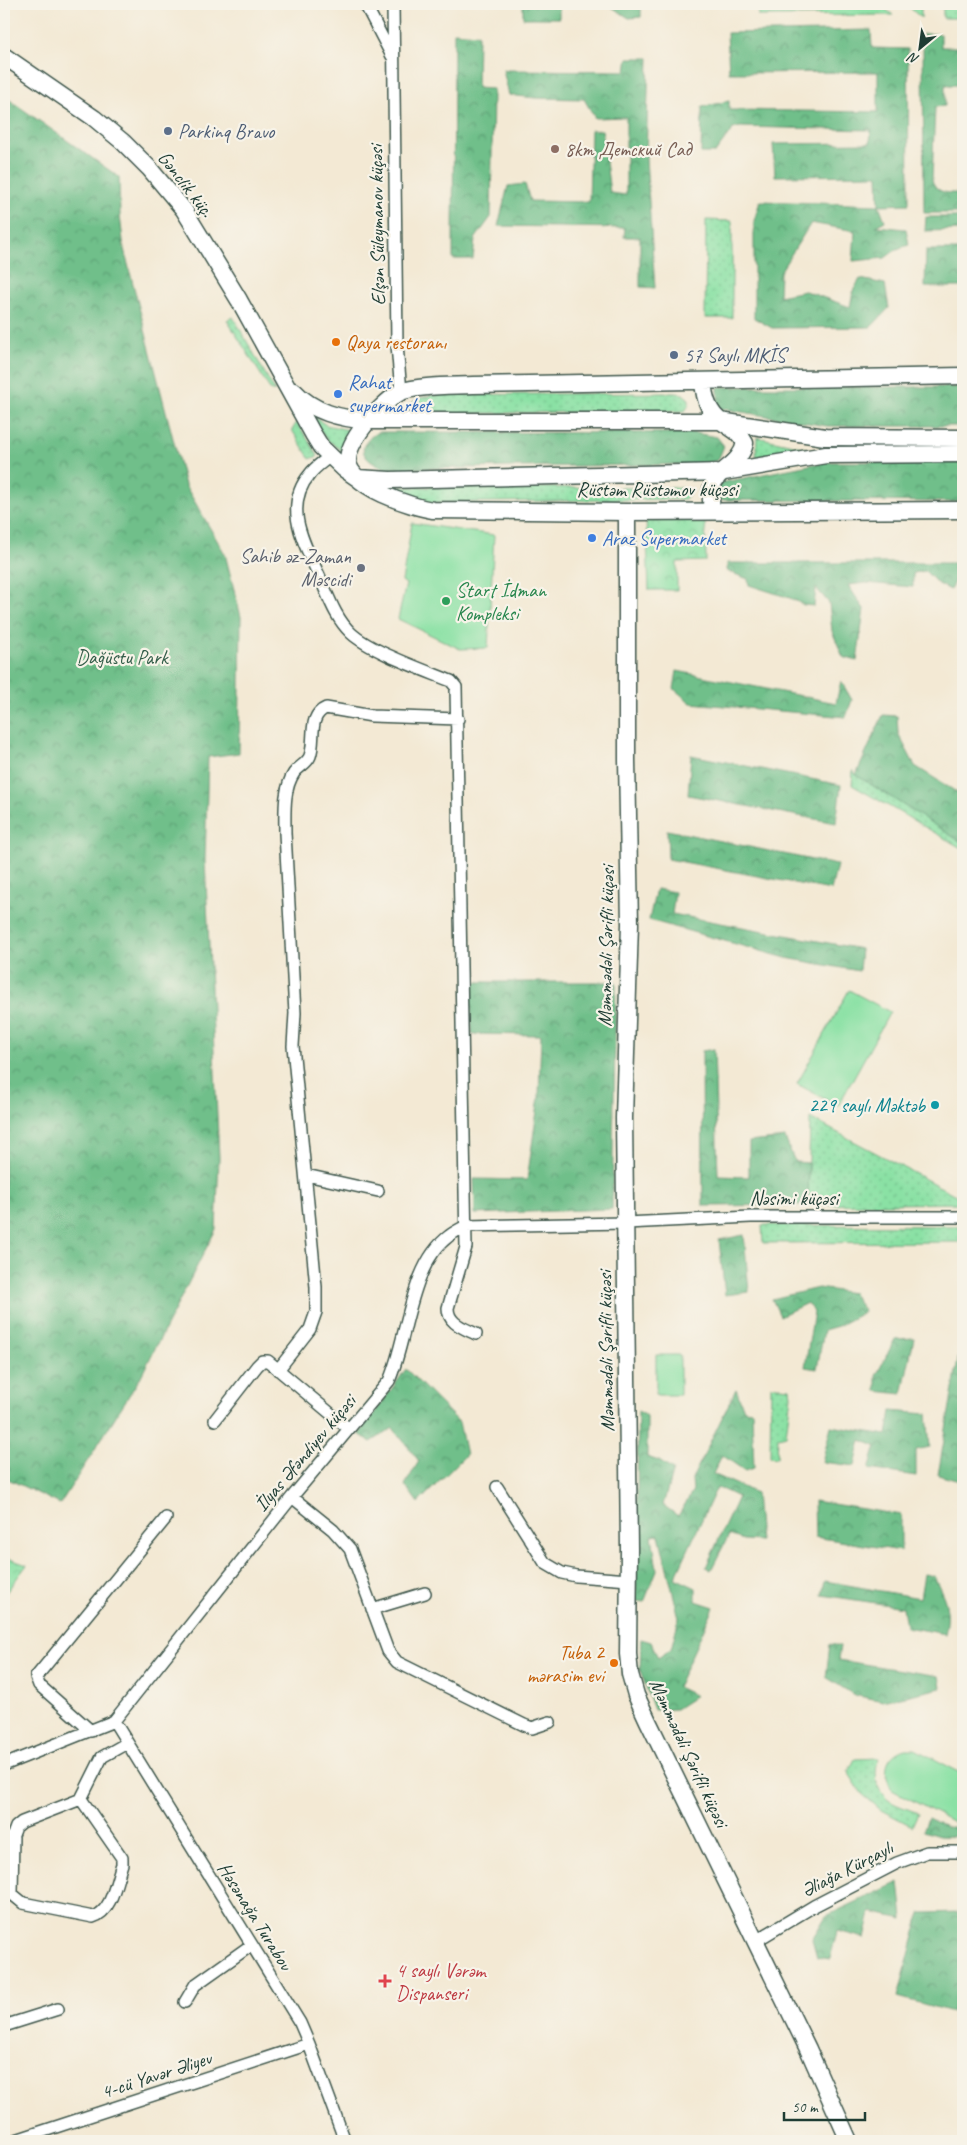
<svg xmlns="http://www.w3.org/2000/svg" width="967" height="2145" font-family="Caveat,sans-serif">
	<style>
		.grass { fill: url(#grass-dots); stroke: #548f6c }
		.forest { fill: url(#forest-crowns); stroke: #477e5f }
		.park { fill: url(#park-crowns); stroke: #548f6c }
		.garden { fill: #8ae1a4; stroke: #548f6c }
		.lines { fill: none; stroke-linecap: round; stroke-linejoin: round }
		.street-casing { stroke: #3f574c; stroke-width: 14 }
		.secondary-casing { stroke: #3f574c; stroke-width: 19 }
		.street { stroke: #fff; stroke-width: 11 }
		.secondary { stroke: #fff; stroke-width: 16 }
		.service-dot { fill: #5c6f8a; stroke: #f7f3e8; stroke-width: 2 }
		.education-dot { fill: #8d6e63; stroke: #f7f3e8; stroke-width: 2 }
		.food-dot { fill: #e8710a; stroke: #f7f3e8; stroke-width: 2 }
		.shop-dot { fill: #3f7fe0; stroke: #f7f3e8; stroke-width: 2 }
		.worship-dot { fill: #6b7280; stroke: #f7f3e8; stroke-width: 2 }
		.leisure-dot { fill: #2e9e5b; stroke: #f7f3e8; stroke-width: 2 }
		.culture-dot { fill: #0f9aa8; stroke: #f7f3e8; stroke-width: 2 }
		.health-dot { fill: #e0444e; stroke: #f7f3e8; stroke-width: 2 }
		.labels { text-anchor: middle; dominant-baseline: central; stroke-width: 4.5; stroke-linejoin: round; paint-order: stroke }
		.service-label { font-size: 20px; fill: #4e5e75; stroke: #f7f3e8; text-anchor: start }
		.education-label { font-size: 20px; fill: #785e54; stroke: #f7f3e8; text-anchor: start }
		.street-label { font-size: 20px; fill: #1f3d34; stroke: #f7f3e8 }
		.food-label { font-size: 20px; fill: #c56008; stroke: #f7f3e8; text-anchor: start }
		.shop-label { font-size: 20px; fill: #366cbe; stroke: #f7f3e8; text-anchor: start }
		.worship-label { font-size: 20px; fill: #5b616d; stroke: #f7f3e8; text-anchor: end }
		.leisure-label { font-size: 20px; fill: #27864d; stroke: #f7f3e8; text-anchor: start }
		.park-label { font-size: 20px; fill: #345e4a; stroke: #f7f3e8 }
		.culture-label { font-size: 20px; fill: #0d838f; stroke: #f7f3e8; text-anchor: end }
		.health-label { font-size: 20px; fill: #be3a42; stroke: #f7f3e8; text-anchor: start }
	</style>
	<defs>
		<pattern id="grass-dots" width="8" height="8" patternUnits="userSpaceOnUse" patternTransform="scale(1.25)"><rect width="8" height="8" fill="#8ae1a4"/><path d="M2 2h.1M6 6h.1" fill="none" stroke="#77c28e" stroke-width="1.8" stroke-linecap="round"/></pattern>
		<pattern id="forest-crowns" width="20" height="18" patternUnits="userSpaceOnUse" patternTransform="scale(1.25)"><rect width="20" height="18" fill="#6fbf8a"/><path d="M2 6a3 3 0 1 1 6 0M12 15a3 3 0 1 1 6 0" fill="none" stroke="#5b9c72"/></pattern>
		<pattern id="park-crowns" width="20" height="18" patternUnits="userSpaceOnUse" patternTransform="scale(1.25)"><rect width="20" height="18" fill="#8ae1a4"/><path d="M2 6a3 3 0 1 1 6 0M12 15a3 3 0 1 1 6 0" fill="none" stroke="#77c28e"/></pattern>
	</defs>
	<rect width="100%" height="100%" fill="#f7f3e8"/>
	<filter id="ink" filterUnits="userSpaceOnUse"><feTurbulence type="fractalNoise" baseFrequency=".02" numOctaves="2"/><feDisplacementMap in="SourceGraphic" scale="10" xChannelSelector="R" yChannelSelector="G"/><feConvolveMatrix kernelMatrix="1 2 1 2 8 2 1 2 1" color-interpolation-filters="sRGB"/></filter>
	<filter id="wash" filterUnits="userSpaceOnUse"><feTurbulence type="fractalNoise" baseFrequency=".0096" numOctaves="4" result="noise"/><feDisplacementMap in="SourceGraphic" scale="20" xChannelSelector="R" yChannelSelector="G"/><feGaussianBlur stdDeviation="1.12" result="paint"/><feColorMatrix in="noise" values="0 0 0 0 0 0 0 0 0 0 0 0 0 0 0 0 0 1.4 0 .05"/><feComposite in="paint" operator="in"/></filter>
	<g filter="url(#wash)">
		<rect width="100%" height="100%" fill="#f3e9d4"/>
		<!-- grass -->
		<path class="grass" d="M912,4H963V18H943V8L921,6V18L907,5Z
			M706,220L732,221V318H705Z
			M233,317L275,391H271L227,320Z
			M675,393L683,394L689,399V405L685,411L399,414L417,399L433,395Z
			M307,412L326,425L349,430L342,451L326,439Z
			M297,422L318,456L310,459L292,430Z
			M757,437L806,448L756,457Z
			M389,487L683,488L689,494L685,499L418,503L408,499Z
			M853,770L856,775L963,843V849L852,785Z
			M810,1118L963,1199V1203L808,1205Z
			M762,1225L963,1226V1242L763,1243Z
			M771,1386L790,1388L791,1395L786,1435L778,1437L777,1458L770,1457Z
			M879,1758C874,1770 875,1788 886,1798C893,1805 909,1809 918,1813L912,1826L881,1810L862,1794L848,1772L855,1759Z"/>
		<!-- forest -->
		<path class="forest" d="M523,4H559V18H523Z
			M607,4H641V17L629,18Z
			M871,30L872,48L908,49L909,204L879,205L885,221L876,226L906,229L909,245L897,249L885,258L853,261L855,231L811,223L780,272L779,296L805,291L850,307L853,291L860,279L885,284L889,308L871,327L772,328L754,318V221L760,201L879,205L878,175L775,176L773,144L870,143L871,130L740,127L733,129L715,153H701L702,107L729,101V110L878,112V72L729,73L727,33Z
			M454,32L478,34L477,88L493,89L491,217L475,239L473,259H453Z
			M923,34H941V47H963L962,85H945V106L935,107L932,180C937,195 950,193 963,193V213H924Z
			M628,58H649L646,159L655,288L640,287V237H624L625,228L498,226L508,186L525,184L530,201L589,202L591,130H602L610,193L626,195V117L595,118L584,99L535,98L509,95L503,70L626,71Z
			M4,96L119,177L120,216L124,249L185,485L225,554L241,617L239,753L208,757L205,860L219,1158L216,1229L140,1378L60,1504L4,1477Z
			M926,217H963V230L925,231Z
			M926,250H963V287H925Z
			M718,387H963V426H827L718,408Z
			M378,432L695,433L717,437L724,446L718,460L705,464L387,469C364,462 352,447 378,432Z
			M824,462H963V502L720,500L719,483Z
			M727,563H963V582L955,580L950,590L937,583L925,571L913,573V587L866,583L848,585L864,609L857,661L843,657L832,631L829,603L816,588L814,606L804,605L790,598L749,585L748,579L727,571Z
			M677,671L836,703L841,681L852,700L846,717L691,703L674,689Z
			M883,715L897,716L898,733L915,766L963,796V843L856,775Z
			M691,755L841,785L836,823L688,795Z
			M667,830L837,865L831,890L668,859Z
			M656,889L675,892L672,914L861,949L859,971L786,958L649,920Z
			M470,982H616L612,1209L475,1214L474,1179L527,1180L539,1097L541,1035L472,1034Z
			M714,1049L718,1176L749,1177V1142L785,1138L795,1162L809,1163L808,1205L703,1206L702,1051Z
			M744,1235L749,1292L725,1295L719,1240Z
			M818,1288L853,1293L864,1312L838,1326L824,1330L817,1369L805,1367L814,1312L807,1303L780,1316L772,1299Z
			M963,1331V1482L938,1475Z
			M914,1338L902,1394L876,1391V1376L895,1339Z
			M406,1369L459,1422L466,1455L418,1503L405,1485L419,1461L393,1428L371,1442L359,1434Z
			M736,1389L744,1410L752,1411L754,1468L745,1471L722,1455L713,1474L756,1493L760,1541L743,1540L729,1535L711,1570L706,1567L738,1497L717,1487L675,1578L696,1588V1601L714,1607L677,1687L696,1696L676,1709L654,1710L640,1670L641,1639L651,1642L658,1658L671,1649L679,1618L659,1535L652,1536L657,1570L644,1602L636,1601L638,1411L647,1416V1457L659,1461L673,1470L663,1505L678,1516L693,1491L692,1479Z
			M891,1411L927,1414L930,1447L916,1450V1476L869,1469L876,1446L861,1440L855,1466L822,1462L831,1426L887,1435Z
			M814,1501L901,1515V1551L815,1537Z
			M924,1574L934,1576C945,1599 951,1609 945,1634L906,1627L903,1607L822,1595L825,1581L920,1598Z
			M830,1644L840,1646L838,1660L939,1676L941,1688L883,1701L854,1695L826,1677Z
			M928,1818L948,1828H963V1837L939,1836L923,1831Z
			M899,1882L903,1919L871,1912L865,1938L837,1931L830,1959L817,1957L812,1939L826,1916Z
			M963,1912V2015L898,1997L920,1913Z"/>
		<!-- park -->
		<path class="park" d="M758,4H879L893,15L758,16Z
			M705,518L706,561L677,562V590H649L646,519Z
			M4,1557L27,1565L4,1595Z"/>
		<!-- garden -->
		<path class="garden" d="M412,523L494,535L488,648L460,649L398,619L406,584L402,581Z
			M849,990L890,1012L838,1106L797,1084Z
			M656,1355H680V1395H656Z
			M905,1749H915L963,1774V1822L956,1823L892,1790C882,1773 885,1755 905,1749Z"/>
	</g>
	<g filter="url(#ink)">
		<g class="lines">
			<!-- street casing -->
			<g class="street-casing">
				<path id="street" d="M365,4L392,56
					M393,4L397,345L401,392
					M330,456C323,462 315,467 310,474C281,508 306,546 321,580C329,598 336,619 351,633C370,651 424,670 451,681L456,687L466,1247L448,1308C448,1324 464,1328 476,1334
					M306,1175L378,1191
					M278,1370L310,1329L316,1312V1287L293,1046L295,1013L285,833C285,814 283,789 294,773C299,766 307,764 310,756C316,740 307,716 326,708L372,716L458,719
					M215,1420L257,1366L262,1361H268L349,1429
					M497,1487L545,1563L562,1573L576,1576L629,1580
					M292,1497L333,1530L350,1549L388,1651L397,1662L524,1725L532,1728L550,1722
					M372,1609L425,1593
					M114,1721L300,2023L309,2044L345,2141
					M91,1731L39,1685L36,1677L166,1518
					M4,1765L114,1721L292,1497L389,1381C408,1338 409,1266 449,1236C454,1232 460,1229 466,1226L626,1223L751,1217H963
					M81,1799L122,1858V1864C116,1881 112,1912 93,1917L23,1903L12,1894L13,1835L16,1827L22,1822L81,1799L102,1757L127,1743
					M754,1942L814,1906L897,1863L927,1852H963
					M185,2002L195,1985L250,1946
					M4,2026L58,2009
					M13,2141L309,2044"/>
			</g>
			<!-- secondary casing -->
			<g class="secondary-casing">
				<path id="secondary" d="M4,56L94,118L123,142L149,168L184,210L203,241L239,300L313,434L321,447L344,469L357,478L390,480L724,472L826,455L963,454
					M963,376L473,385C454,386 417,385 401,392C390,397 371,417 364,426C357,435 348,448 348,460C348,487 412,507 433,510L627,512L963,510
					M703,381C704,396 708,413 722,422C732,429 739,431 745,443C740,466 718,468 712,487C709,494 712,504 712,511
					M294,391C314,413 340,418 368,421H720L825,437L963,438
					M627,512V760L630,924L624,1118L629,1549L628,1654L630,1674L636,1695L648,1721L808,2049L849,2141"/>
			</g>
			<!-- street -->
			<use href="#street" class="street"/>
			<!-- secondary -->
			<use href="#secondary" class="secondary"/>
		</g>
	</g>
	<!-- markers -->
	<g class="service-dot">
		<circle cx="168" cy="131" r="5"/>
		<circle cx="674" cy="355" r="5"/>
	</g>
	<circle class="education-dot" cx="555" cy="149" r="5"/>
	<g class="food-dot">
		<circle cx="336" cy="342" r="5"/>
		<circle cx="614" cy="1663" r="5"/>
	</g>
	<g class="shop-dot">
		<circle cx="338" cy="394" r="5"/>
		<circle cx="592" cy="538" r="5"/>
	</g>
	<circle class="worship-dot" cx="361" cy="568" r="5"/>
	<circle class="leisure-dot" cx="446" cy="601" r="5"/>
	<circle class="culture-dot" cx="935" cy="1105" r="5"/>
	<path class="health-dot" d="M382.5 1973.5h5v5h5v5h-5v5h-5v-5h-5v-5h5z"/>
	<g class="labels">
		<!-- service labels -->
		<g class="service-label">
			<text x="178" y="131">Parkinq Bravo</text>
			<text x="684" y="355">57 Saylı MKİS</text>
		</g>
		<!-- education labels -->
		<g class="education-label">
			<text x="565" y="149">8km Детский Сад</text>
		</g>
		<!-- street labels -->
		<g class="street-label">
			<text transform="translate(186 184) rotate(52)">Gənclik küç.</text>
			<text transform="translate(377 225) rotate(-91)">Elşən Süleymanov küçəsi</text>
			<text x="657" y="489">Rüstəm Rüstəmov küçəsi</text>
			<text transform="translate(606 946) rotate(-89)">Məmmədəli Şərifli küçəsi</text>
			<text x="794" y="1198">Nəsimi küçəsi</text>
			<text transform="translate(606 1351) rotate(-91)">Məmmədəli Şərifli küçəsi</text>
			<text transform="translate(305 1453) rotate(-50)">İlyas Əfəndiyev küçəsi</text>
			<text transform="translate(689 1753) rotate(65)">Məmmədəli Şərifli küçəsi</text>
			<text transform="translate(847 1869) rotate(-27)">Əliağa Kürçaylı</text>
			<text transform="translate(255 1916) rotate(58)">Həsənağa Turabov</text>
			<text transform="translate(156 2075) rotate(-18)">4-cü Yavər Əliyev</text>
		</g>
		<!-- food labels -->
		<g class="food-label">
			<text x="346" y="342">Qaya restoranı</text>
			<text x="604" y="1652" text-anchor="end">Tuba 2<tspan x="604" dy="23">mərasim evi</tspan></text>
		</g>
		<!-- shop labels -->
		<g class="shop-label">
			<text x="348" y="382">Rahat<tspan x="348" dy="23">supermarket</tspan></text>
			<text x="602" y="538">Araz Supermarket</text>
		</g>
		<!-- worship labels -->
		<g class="worship-label">
			<text x="351" y="556">Sahib əz-Zaman<tspan x="351" dy="23">Məscidi</tspan></text>
		</g>
		<!-- leisure labels -->
		<g class="leisure-label">
			<text x="456" y="590">Start İdman<tspan x="456" dy="23">Kompleksi</tspan></text>
		</g>
		<!-- park labels -->
		<g class="park-label">
			<text x="122" y="657">Dağüstu Park</text>
		</g>
		<!-- culture labels -->
		<g class="culture-label">
			<text x="925" y="1105">229 saylı Məktəb</text>
		</g>
		<!-- health labels -->
		<g class="health-label">
			<text x="396" y="1970">4 saylı Vərəm<tspan x="396" dy="23">Dispanseri</tspan></text>
		</g>
	</g>
	<!-- margin -->
	<rect width="967" height="2145" fill="none" stroke="#f7f3e8" stroke-width="20"/>
	<!-- north arrow -->
	<g transform="translate(920 48) rotate(209)" stroke="#f7f3e8" stroke-width="4" paint-order="stroke">
	<path d="M0-4L9 19L0 12L-9 19Z" fill="#1f3d34"/>
	<text y="-8" font-size="14" font-weight="bold" text-anchor="middle" fill="#1f3d34">N</text>
	</g>
	<!-- scale -->
	<path d="M784 2112v8h81v-8" fill="none" stroke="#1f3d34" stroke-width="2.5"/>
	<text x="792" y="2112" font-size="15" fill="#1f3d34" stroke="#f7f3e8" stroke-width="4" paint-order="stroke">50 m</text>
</svg>
